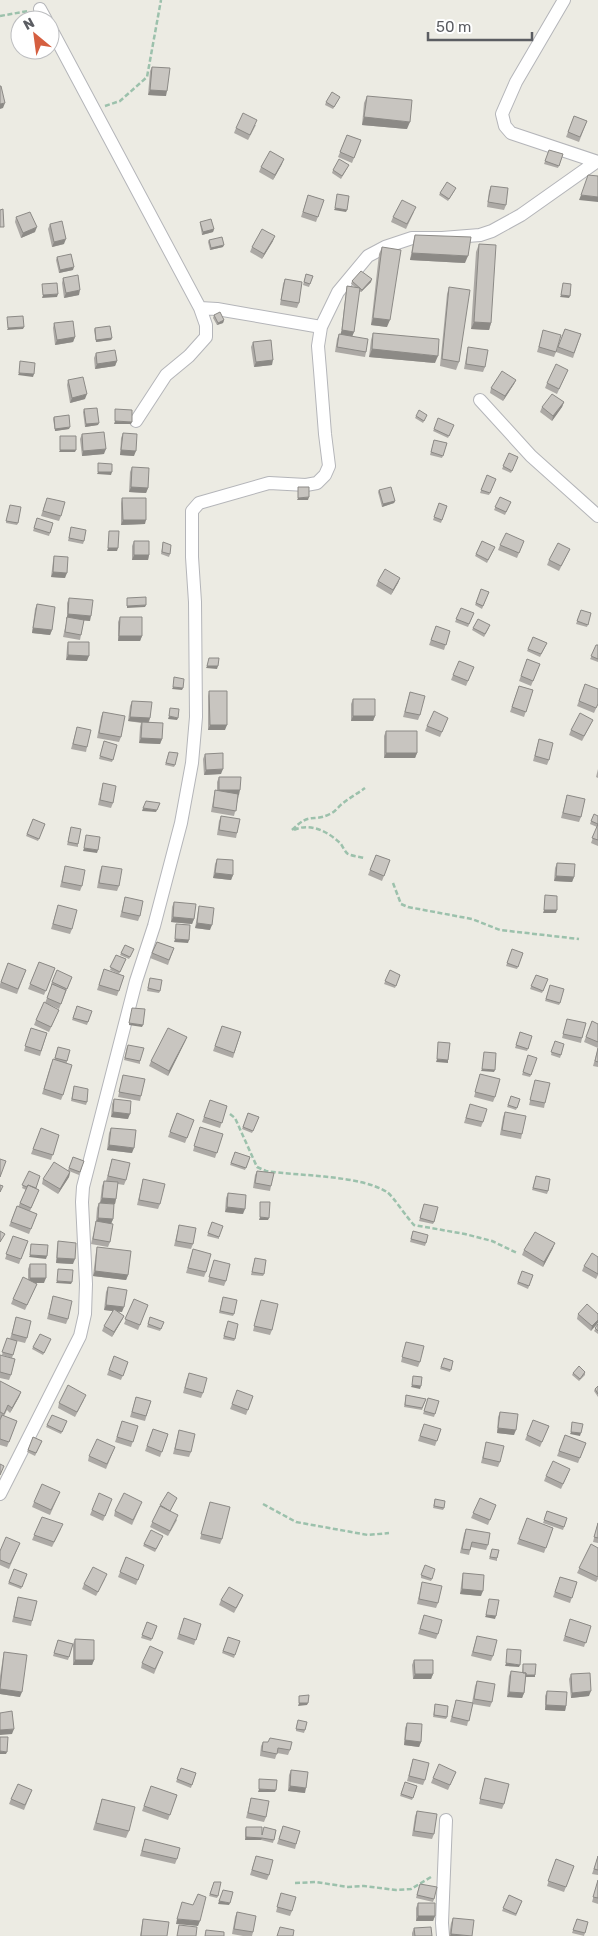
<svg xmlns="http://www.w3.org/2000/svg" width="598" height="1936" font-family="Rubik,sans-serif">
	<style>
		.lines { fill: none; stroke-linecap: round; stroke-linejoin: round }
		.minor-casing { stroke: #b4b5b9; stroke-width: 14 }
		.path { stroke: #9cc1ac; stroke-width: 2.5; stroke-dasharray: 5 2.5; stroke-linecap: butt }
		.minor { stroke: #fff; stroke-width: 12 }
		.wall { fill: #aca9a5 }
		.shaded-wall { fill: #8c8a86 }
		.building { fill: #c8c5c0; stroke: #8c8a86 }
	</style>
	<rect width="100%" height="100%" fill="#ecebe3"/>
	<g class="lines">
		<!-- minor casing -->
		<g class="minor-casing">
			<path id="minor" d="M564,0L516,82L502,114L505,126L511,133L598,162
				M40,9L46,20
				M50,27L200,308L206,325V337L189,356L166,375L136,421
				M200,308L217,309L321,327L338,292L368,256L385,247L412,238H442L480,235L492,231L521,215L596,162
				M480,400L531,456L598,516
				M0,1494L80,1336L85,1314L86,1284L82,1202L83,1187L136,981L154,926L181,823L192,763L196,717L195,602L192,557V511L199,503L269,483L306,485L317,483L325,475L329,466L325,434L320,370L318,346L321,327
				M443,1936L442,1923L446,1820"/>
		</g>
		<!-- path -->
		<path class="path" d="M0,16L28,11
			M105,106L120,101L147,77L161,0
			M292,830C311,811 312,823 330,814C335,812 338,807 342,804C349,798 357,794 365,788
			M294,830C310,822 329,832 341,844C343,847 345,852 348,854C352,856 360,857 364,858
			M393,883L401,904L408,907L472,919L500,930L579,939
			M230,1114L235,1118L257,1167L266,1171C298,1176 360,1175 387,1192C393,1196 407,1218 414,1225L465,1234L492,1241L517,1253
			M263,1504L296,1522L368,1535L389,1533
			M295,1883L316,1882L348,1887L364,1886L396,1890L411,1889L431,1877"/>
		<!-- minor -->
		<use href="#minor" class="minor"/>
	</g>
	<!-- wall -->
	<path class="wall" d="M152,67L166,96L148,95L150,71Z
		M367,96L407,129L362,125L364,103Z
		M339,99L333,109L325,105L326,102Z
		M574,116L587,121L579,142L566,137Z
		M256,125L248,140L234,133L236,128Z
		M347,135L361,140L352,163L338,157Z
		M549,150L563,154L558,168L544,164Z
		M282,164L273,180L259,172L261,167Z
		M348,167L341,179L332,173L333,170Z
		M491,186L506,205L504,210L487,207L489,191Z
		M455,190L448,201L439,195L440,193Z
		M308,195L324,200L316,222L301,217Z
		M414,212L406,229L391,222L393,217Z
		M16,217L35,232L21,238L15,222Z
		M200,222L214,229L213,232L202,235L200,224Z
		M50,224L64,244L52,247L48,229Z
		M415,235L465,263L410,260L413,243Z
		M209,240L223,247L210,250L208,242Z
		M273,241L262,259L250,252L252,247Z
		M479,244L491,323L489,330L471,329L476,252Z
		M382,247L387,327L371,325L379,254Z
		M57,257L73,270L59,273L56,260Z
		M306,274L313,276L309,287L303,285Z
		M63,278L79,295L64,298L62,283Z
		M285,279L299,303L297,308L280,305L283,284Z
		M352,281L371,282L361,292L359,291L354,332L352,336L366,352L365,357L335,352L337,339L339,334H341L346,291L347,286L355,287L351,284Z
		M449,287L459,362L456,370L440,366L447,294Z
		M214,315L224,320L223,323L217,325L213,318Z
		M54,323L75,337L73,342L55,345L53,328Z
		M95,328L112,338L111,340L96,342L94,330Z
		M565,329L581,334L573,358L556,352Z
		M373,333L435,363L369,357L371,340Z
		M542,335L556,352L554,357L537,352Z
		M253,342L272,365L254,367L251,347Z
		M468,347L485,367L483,372L464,369L467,352Z
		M96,353L117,361L115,366L95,369L94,358Z
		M568,370L557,394L545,388L547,383Z
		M68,380L85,399L70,403L67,385Z
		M516,380L514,384L503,401L490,393L491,388Z
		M564,402L562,407L552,421L540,412L542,407Z
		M84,409L98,425L85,427L83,412Z
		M427,415L423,423L415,418L416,416Z
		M54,417L69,429L55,431L53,419Z
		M454,425L448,438L433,431L434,429Z
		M123,433L134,456L120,455L121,438Z
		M82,434L104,454L82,456L80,439Z
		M434,440L447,443L442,458L430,455Z
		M509,453L518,457L511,473L502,469Z
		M132,467L148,488L146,493L129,492L130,472Z
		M487,475L496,479L489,495L480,493Z
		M379,490L395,501L394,503L382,507L378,492Z
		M500,497L511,502L505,515L494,510Z
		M122,498L145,524L121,525V503Z
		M45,503L61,516L59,521L41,516Z
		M439,503L447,506L441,523L433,520Z
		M10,505L18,523L17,525L6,523Z
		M37,518L53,523L49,536L33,531Z
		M71,527L84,541L83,544L68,541Z
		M134,541L149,555L148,560H132V546Z
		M482,541L495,547L487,563L475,556Z
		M524,541L517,558L498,550L500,545Z
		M163,542L170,554L169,557L161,554Z
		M570,549L559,571L547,565L549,560Z
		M54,556L65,578L51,577L53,561Z
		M400,578L398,583L391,595L376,586L378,581Z
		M481,589L489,592L482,609L475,605Z
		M69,598L90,621L84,620L80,640L63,637L67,619V603Z
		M37,604L52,630L50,635L32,633L35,609Z
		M461,608L474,613L468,627L455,622Z
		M581,610L591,613L587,627L576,624Z
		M120,617L142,636L140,641H118V622Z
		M436,626L450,631L444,650L429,645Z
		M473,628H489L484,637L472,630Z
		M533,637L547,643L540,657L527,651Z
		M68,642L87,661L66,660L67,647Z
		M598,645V662L590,659Z
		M527,659L540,664L531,686L519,681Z
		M474,667L466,686L451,680L453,675Z
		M585,684L598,704L594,713L577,706Z
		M519,686L533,690L524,717L510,712Z
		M209,691L225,730H208V696Z
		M410,692L420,715L418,720L403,717Z
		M353,699L375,716L373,721H351V704Z
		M132,701L150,718L149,722L162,739L160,744L139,743L140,727L141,723L128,721L130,706Z
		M103,712L121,737L119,742L97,738L101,717Z
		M448,718L440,737L425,731L427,726Z
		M593,720L582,741L569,735L571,730Z
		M77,727L87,747L86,752L71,749Z
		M386,731L417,753L415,758H384V736Z
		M539,739L549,760L547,765L533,761Z
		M104,741L117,745L112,762L99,759Z
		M205,754L221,774L204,775L203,759Z
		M168,755L175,765L174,767L165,765Z
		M598,769V778L596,777Z
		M219,777L239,795L234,816L211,812L214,795L215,790H217V782Z
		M103,783L113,803L111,808L98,805Z
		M567,795L581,817L579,822L561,818Z
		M221,816L237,833L236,838L217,835L219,821Z
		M598,816V846L591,843L597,827L590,824L591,821Z
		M33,819L45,824L38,841L26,836Z
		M71,827L78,844V847L67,845Z
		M376,855L390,860L382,881L368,875Z
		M217,859L233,875L231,880L213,878L215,864Z
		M557,863L574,877L572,882L554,881L555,868Z
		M65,866L82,886L80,891L60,887Z
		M102,866L119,886L117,891L97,888L100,871Z
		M125,897L140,916L138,921L120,917Z
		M174,902L194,919L192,924L171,922L172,907Z
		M58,905L72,929L70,934L51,929Z
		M199,906L210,930L195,928L198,911Z
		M157,942L174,948L168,965L150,958Z
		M125,945L134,949L129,959L120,955Z
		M512,949L523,953L517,969L506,966Z
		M116,955L126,959L119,974L110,970Z
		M39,962L55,968L44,995L28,989Z
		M8,963L26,970L17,994L0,988V984Z
		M104,969L124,976L117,996L97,990Z
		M390,970L400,975L395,988L384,984Z
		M536,975L548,979L542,993L530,989Z
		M72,977L59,1009L46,1003L59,1010L49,1032L34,1025L36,1020L45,1003L52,985L51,984L52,982Z
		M150,978L160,991L159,993L147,991Z
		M550,985L560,1003L559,1005L545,1001Z
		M77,1006L92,1011L87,1025L72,1020Z
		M567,1019L582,1038L581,1043L562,1038Z
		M592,1021L598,1024V1067L593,1066L598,1048L584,1042Z
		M222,1026L241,1032L233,1058L213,1051Z
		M31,1028L47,1033L40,1056L24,1051Z
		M520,1032L532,1036L527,1051L515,1048Z
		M187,1037L168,1076L149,1066L151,1061Z
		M555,1041L561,1055L560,1058L551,1055Z
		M58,1047L67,1061L63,1095L61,1100L42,1094L51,1064L54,1060Z
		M127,1047L140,1061V1064L124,1060Z
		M528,1055L531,1075L530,1077L522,1075Z
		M480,1074L495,1097L493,1102L474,1097Z
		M123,1075L141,1096L140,1101L118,1097Z
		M535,1080L545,1103L544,1108L529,1105Z
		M74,1086L87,1102L86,1105L71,1101Z
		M511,1096L520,1099L516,1110L507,1107Z
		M114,1099L128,1119L111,1117L112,1104Z
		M210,1100L227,1106L220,1128L202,1122Z
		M470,1104L483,1122L481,1127L464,1123Z
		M505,1112L522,1134L521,1139L500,1135L503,1117Z
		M177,1113L194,1120L185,1143L168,1137Z
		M248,1113L259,1117L252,1133L242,1129Z
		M200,1127L223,1134L215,1158L193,1151Z
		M41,1128L59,1135L51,1160L31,1154Z
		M111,1128L132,1153L107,1150L109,1133Z
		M235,1152L250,1157L245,1170L230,1165Z
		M73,1157L84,1161L79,1175L69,1171L70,1172L69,1177L58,1194L42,1184L43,1179L68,1170Z
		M112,1159L126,1180L124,1185L118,1184L115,1204L100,1203L102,1186L104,1181H109H106Z
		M29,1171L36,1188L39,1190L30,1211L37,1214L29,1234L9,1226L17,1206L18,1207L26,1190L22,1188Z
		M257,1171L271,1186L270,1191L253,1188L255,1175Z
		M536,1176L548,1191L547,1194L532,1190Z
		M143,1179L160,1204L158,1209L137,1205Z
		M228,1193L243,1214L225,1212L226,1198Z
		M99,1203L113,1219L111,1224L110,1242L108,1247L91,1244L95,1226L96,1221L97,1208Z
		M424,1204L434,1222L433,1224L419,1221Z
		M212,1222L219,1237V1239L207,1236Z
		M179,1225L193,1244L191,1249L174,1246Z
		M413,1231L426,1243L425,1246L410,1242Z
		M13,1236L28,1241L19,1264L5,1259Z
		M58,1241L73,1264L56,1263L57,1246Z
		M97,1247L128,1275L126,1280L93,1276L96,1252Z
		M553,1248L543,1267L522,1255L524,1250Z
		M193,1249L206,1272L204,1277L186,1273Z
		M598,1257V1275L596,1279L582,1271L584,1266Z
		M255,1258L264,1274L263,1276L251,1275Z
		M214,1260L226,1281L224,1286L208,1282Z
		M30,1264L44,1283H35L37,1284L25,1310L11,1304L13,1299L28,1280V1269Z
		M522,1271L533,1275L528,1289L517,1284Z
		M108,1287L122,1312L117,1311L124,1316L122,1320L112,1337L102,1331L104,1326L113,1311L104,1310L106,1292Z
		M53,1296L68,1319L66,1324L47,1319Z
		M134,1299L148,1305L138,1330L124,1324Z
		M222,1300L234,1314L233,1316L219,1313Z
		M261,1300L272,1330L270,1335L253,1331Z
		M578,1314H598L591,1331L577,1319Z
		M16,1317L27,1338L25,1343L17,1341L12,1358L2,1355L7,1338L10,1339Z
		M150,1317L164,1322L160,1331L147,1327Z
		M227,1324L235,1339L234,1341L223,1339Z
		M598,1324V1334L594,1331Z
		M50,1341L43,1355L32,1349L33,1347Z
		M406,1342L420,1362L418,1367L401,1362Z
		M0,1355L11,1375L9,1380L0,1378Z
		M114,1356L128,1362L121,1380L107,1375Z
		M444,1358L453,1361L450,1372L440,1369Z
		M585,1372V1375L579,1381L572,1375L573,1373Z
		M187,1378L203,1393L201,1398L183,1393Z
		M0,1381L21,1392L19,1397L10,1413L7,1410L4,1416L17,1421L7,1447L0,1445V1420L1,1418H0Z
		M598,1386V1397L594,1391L595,1389Z
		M406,1395L426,1399L422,1410L404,1407Z
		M253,1396L246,1415L230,1409L232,1404Z
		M136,1397L151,1401L145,1421L130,1417Z
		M428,1398L439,1401L434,1417L423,1414Z
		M84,1400L75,1417L58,1408L59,1403Z
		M500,1412L514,1435L497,1433L498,1417Z
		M52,1415L67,1421L61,1434L46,1427Z
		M533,1420L549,1426L540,1447L525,1440Z
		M122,1421L138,1426L131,1447L115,1442Z
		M424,1424L441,1429L435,1446L418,1441Z
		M153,1429L168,1434L160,1457L145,1451Z
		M179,1430L191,1452L189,1457L173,1454Z
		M565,1435L586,1443L578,1463L557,1456Z
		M33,1437L42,1441L35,1456L27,1452Z
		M486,1442L500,1462L498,1467L481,1463Z
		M115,1447L106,1469L88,1461L89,1456Z
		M568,1474L561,1489L544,1481L546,1476Z
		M60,1492L50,1515L32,1507L34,1502Z
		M177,1498L170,1511L177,1520L168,1536L150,1527L160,1505Z
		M480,1498L496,1505L488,1525L471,1518Z
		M435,1499L444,1508L443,1510L433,1508Z
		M210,1502L222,1539L220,1544L200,1539Z
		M110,1504L103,1521L90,1515L92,1510Z
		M140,1507L132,1525L114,1516L115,1511Z
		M547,1511L567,1518L563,1530L543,1523Z
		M42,1517L61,1529L52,1547L32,1540Z
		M527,1518L553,1528L544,1553L517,1544Z
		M598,1522V1543L593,1542Z
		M466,1529L488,1545L486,1550L471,1547L469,1555L460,1553L464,1534Z
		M162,1538L155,1552L143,1546L144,1544Z
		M20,1543L9,1569L0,1565V1551Z
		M591,1544L598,1579L596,1582L577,1573Z
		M492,1549L497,1558V1561L489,1559Z
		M126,1557L144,1565L136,1585L118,1577Z
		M14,1569L27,1574L21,1589L8,1584Z
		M463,1573L481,1596L460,1594L462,1578Z
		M421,1575L432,1579L431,1581L421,1578Z
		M560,1577L577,1582L570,1603L553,1597Z
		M105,1579L96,1596L82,1589L84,1584Z
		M422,1582L438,1603L436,1608L417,1604Z
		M243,1595L241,1600L234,1613L219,1605L221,1600Z
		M18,1597L32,1621L31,1626L12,1622Z
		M424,1615L438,1634L436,1639L418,1634Z
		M184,1618L201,1624L194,1645L177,1639Z
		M570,1619L591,1626L584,1647L563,1641Z
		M147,1622L157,1626L151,1641L141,1638Z
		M477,1636L493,1656L491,1661L471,1656Z
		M228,1637L235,1655L234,1658L222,1653Z
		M75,1639L94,1660L92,1665H73V1644Z
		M58,1640L73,1644L68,1660L53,1656Z
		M4,1652L20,1697L0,1694V1676L3,1657Z
		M161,1657L154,1674L141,1668L142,1663Z
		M414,1660L433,1674L431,1679H413L412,1665Z
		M523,1664L535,1677H526L524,1693L522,1698L507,1697L509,1676L511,1671L522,1673Z
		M571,1674L589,1696L571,1698L569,1679Z
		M477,1681L492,1702L490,1707L472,1704L467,1726L450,1722L456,1700L472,1703L475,1686Z
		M547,1691L566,1706L565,1711L545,1710V1696Z
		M435,1704L447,1717L446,1719L433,1717Z
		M297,1723L305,1730L304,1733L296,1731Z
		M407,1723L421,1742L419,1747L404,1745L405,1728Z
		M263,1742L290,1750L288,1755L277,1753L275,1759L260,1756L261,1746Z
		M413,1759L425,1780L423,1785L407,1781Z
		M181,1768L196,1773L191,1788L176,1782Z
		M291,1770L305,1793L288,1791L289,1775Z
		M456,1772L448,1790L431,1783L433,1778Z
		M485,1778L504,1804L502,1809L479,1804Z
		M405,1782L417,1786L412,1800L400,1796Z
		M151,1786L177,1795L168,1820L142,1811Z
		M32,1790L24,1810L9,1804L11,1799Z
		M251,1798L266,1817L264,1822L246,1818Z
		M102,1799L129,1831L126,1838L93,1830Z
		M417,1811L434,1834L432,1839L412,1836L415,1816Z
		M283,1826L300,1831L295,1849L277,1844Z
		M246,1827L262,1834L276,1830L273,1843L261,1840H245V1829Z
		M145,1839L177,1859L175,1864L140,1856Z
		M256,1856L269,1875L267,1880L250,1875Z
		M598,1856V1875L592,1874Z
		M556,1859L574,1866L564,1892L547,1886Z
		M598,1880V1904L592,1902Z
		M214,1882L218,1896L217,1898L209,1896Z
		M419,1886L434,1899L433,1902L416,1898Z
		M281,1893L292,1911L290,1916L276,1912Z
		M509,1895L522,1901L516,1916L502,1911Z
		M418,1903L435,1916L433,1921H416V1908Z
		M237,1912L253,1932L252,1936H243L232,1934L235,1917Z
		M453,1918L472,1936H449L451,1923Z
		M143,1919L167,1936H140L142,1924Z
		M577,1919L588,1922L584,1936L572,1933Z
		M414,1928L432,1936H412V1933Z"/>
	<!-- shaded-wall -->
	<path class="shaded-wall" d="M150,90L167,91L166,96L148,95Z
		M5,103L3,108L0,109V104Z
		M364,117L410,122L407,129L362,125Z
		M284,159L282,164L273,180L275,175Z
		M581,195L598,197V202L579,200Z
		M335,208L347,210L346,212L334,210Z
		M37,227L35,232L21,238L23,233Z
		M214,229L213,232L202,235L203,232Z
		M275,236L273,241L262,259L264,254Z
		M66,239L64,244L52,247L54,242Z
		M224,245L223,247L210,250L211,248Z
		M412,253L468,256L465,263L410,260Z
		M74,267L73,270L59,273L60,270Z
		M372,279L371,282L361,292L362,290Z
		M80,290L79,295L64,298L66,293Z
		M58,294L57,297L42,298L43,295Z
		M561,295L570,296L569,298L560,297Z
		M373,318L390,320L387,327L371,325Z
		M224,320L223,323L217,325L218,323Z
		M474,322L491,323L489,330L471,329Z
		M24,327L23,329L7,330L8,328Z
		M342,330L354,332L352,337L340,335Z
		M75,337L73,342L55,345L57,340Z
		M112,338L111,340L96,342V340Z
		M372,349L438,356L435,363L369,357Z
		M273,360L272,365L254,367L256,362Z
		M117,361L115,366L95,369L97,364Z
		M19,373L34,374L33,377L18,375Z
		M516,380L514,384L503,401L505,396Z
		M87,394L85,399L70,403L72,398Z
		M564,402L562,407L552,421L553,416Z
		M115,421L132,422L131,424H114Z
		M99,423L98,425L85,427L86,424Z
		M70,427L69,429L55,431V429Z
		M106,449L104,454L82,456L83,451Z
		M60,450H76L75,452H59Z
		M121,450L136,451L134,456L120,455Z
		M98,472H112L111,475L97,474Z
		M131,487L148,488L146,493L129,492Z
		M309,497L308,500H297L298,498Z
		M395,501L394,503L382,507L383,504Z
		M123,520H146L145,524L121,525Z
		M108,548H118L117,551H107Z
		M134,555H149L148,560H132Z
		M53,572L67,573L65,578L51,577Z
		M400,578L398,583L391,595L393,590Z
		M146,605L145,607L127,608V606Z
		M68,614L91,616L90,621L66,619Z
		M33,628L52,630L50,635L32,633Z
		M119,636H142L140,641H118Z
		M68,655L89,656L87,661L66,660Z
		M207,666H218L217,669L206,668Z
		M173,687L183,688L182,690L172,689Z
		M169,716L178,718L177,720L168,719Z
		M353,716H375L373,721H351Z
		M130,717L150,718L148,723L128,721Z
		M210,725H227L225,730H208Z
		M141,738L162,739L160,744L139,743Z
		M386,753H417L415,758H384Z
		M223,769L221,774L204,775L206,770Z
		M219,790H240L239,795H217Z
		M143,808L157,810L156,812L142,811Z
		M84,848L98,850L97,853L83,851Z
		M215,873L233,875L231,880L213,878Z
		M556,876L574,877L572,882L554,881Z
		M544,910H557L556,913H543Z
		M173,917L194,919L192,924L171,922Z
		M197,923L212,925L210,930L195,928Z
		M175,939L189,940L188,943L174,942Z
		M129,1023L143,1025L142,1027L129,1025Z
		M187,1037L185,1042L168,1076L169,1071Z
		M437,1059L448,1060V1063L436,1062Z
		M482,1069L495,1070L494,1072L481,1071Z
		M113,1112L130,1114L128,1119L111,1117Z
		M109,1145L134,1148L132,1153L107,1150Z
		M70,1172L69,1177L58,1194L60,1189Z
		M102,1198L116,1199L115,1204L100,1203Z
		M227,1207L245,1209L243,1214L225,1212Z
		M260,1217L269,1218L268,1220H259Z
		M98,1218L113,1219L111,1224L96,1223Z
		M555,1243L553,1248L543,1267L544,1262Z
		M30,1255L47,1256L46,1259L29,1257Z
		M57,1258L75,1259L73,1264L56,1263Z
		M95,1271L128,1275L126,1280L93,1276Z
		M30,1278H46L44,1283H28Z
		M57,1281L72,1282L71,1284L56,1283Z
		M106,1305L124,1307L122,1312L104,1310Z
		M124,1316L122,1320L112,1337L114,1332Z
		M598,1320V1323L591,1331L592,1326Z
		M412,1385L421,1386L420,1389L411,1387Z
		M21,1392L19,1397L10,1413L12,1408Z
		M498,1428L516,1430L514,1435L497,1433Z
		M571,1432L581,1433L580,1436L570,1434Z
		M462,1589L483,1591L481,1596L460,1594Z
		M486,1615L496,1616L495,1619L485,1617Z
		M75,1660H94L92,1665H73Z
		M506,1663L520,1665L519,1667L505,1666Z
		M415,1674H433L431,1679H413Z
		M523,1675H535V1677H522Z
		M0,1689L22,1692L20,1697L0,1694Z
		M591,1691L589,1696L571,1698L572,1693Z
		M509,1692L524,1693L522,1698L507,1697Z
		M299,1703H308L307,1705L298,1706Z
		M546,1705L566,1706L565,1711L545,1710Z
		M14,1729L12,1734L0,1735V1730Z
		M405,1740L421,1742L419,1747L404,1745Z
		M0,1751L7,1752L6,1754H0Z
		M290,1786L306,1788L305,1793L288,1791Z
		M259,1789L276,1790L275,1792H258Z
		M246,1837L262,1838L261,1840H245Z
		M219,1901L230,1903L229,1905L218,1904Z
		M418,1916H435L433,1921H416Z
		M177,1919L200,1921L198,1926L176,1924Z
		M451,1934L467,1936H450Z"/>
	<!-- building -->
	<path class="building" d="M152,67L170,68L167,91L150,90Z
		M0,86H1L5,103L0,104Z
		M332,92L340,97L334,107L326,102Z
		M367,96L412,100L410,122L364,117Z
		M243,113L257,120L250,135L236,128Z
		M574,116L587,121L580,137L568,132Z
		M347,135L361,140L354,158L340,152Z
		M549,150L563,154L559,166L545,161Z
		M270,151L284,159L275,175L261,167Z
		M339,159L349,165L342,176L333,170Z
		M588,175L598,176V197L581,195Z
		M447,182L456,188L449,199L440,193Z
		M491,186L508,188L506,205L488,202Z
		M337,194L349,196L347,210L335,208Z
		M308,195L324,200L318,217L303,212Z
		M402,200L416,207L407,224L393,217Z
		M3,209L4,227H0V210Z
		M30,212L37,227L23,233L16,217Z
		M211,219L214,229L203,232L200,222Z
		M62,221L66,239L54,242L50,224Z
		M262,229L275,236L264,254L252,247Z
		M415,235L471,237L468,256L412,253Z
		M222,237L224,245L211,248L209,240Z
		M479,244L496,245L491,323L474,322Z
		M382,247L401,250L390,320L373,318Z
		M71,254L74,267L60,270L57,257Z
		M361,271L372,279L362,290L352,281Z
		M306,274L313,276L310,284L304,282Z
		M78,275L80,290L66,293L63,278Z
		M285,279L302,282L299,303L281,300Z
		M57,283L58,294L43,295L42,284Z
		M563,283L571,284L570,296L561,295Z
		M347,286L360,288L354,332L342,330Z
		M449,287L470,290L459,362L442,359Z
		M220,312L224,320L218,323L214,315Z
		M23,316L24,327L8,328L7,317Z
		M73,321L75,337L57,340L54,323Z
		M110,326L112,338L96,340L95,328Z
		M565,329L581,334L574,353L558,347Z
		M543,330L561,335L556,352L539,347Z
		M373,333L439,339L438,356L372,349Z
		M339,334L368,339L366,352L337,347Z
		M271,340L273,360L256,362L253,342Z
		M468,347L488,350L485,367L466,364Z
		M115,350L117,361L97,364L96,353Z
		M20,361L35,363L34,374L19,373Z
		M556,364L568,370L559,389L547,383Z
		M502,371L516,380L505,396L491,388Z
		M83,377L87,394L72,398L68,380Z
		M552,394L564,402L553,416L542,407Z
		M97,408L99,423L86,424L84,409Z
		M115,409L132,410V422L115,421Z
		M419,410L427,415L424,421L416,416Z
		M69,415L70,427L55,429L54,417Z
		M438,418L454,425L449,436L434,429Z
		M104,432L106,449L83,451L82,434Z
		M123,433L137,434L136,451L121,450Z
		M60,436H76V450H60Z
		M434,440L447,443L443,456L431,452Z
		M509,453L518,457L512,471L503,466Z
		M98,463L112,464V472H98Z
		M132,467L149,468L148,488L131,487Z
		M487,475L496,479L490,493L481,490Z
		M298,487H309V497L298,498Z
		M391,487L395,501L383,504L379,490Z
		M500,497L511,502L506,512L495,507Z
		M47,498L65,502L61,516L43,511Z
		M122,498H146V520H123Z
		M439,503L447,506L442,520L434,517Z
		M10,505L21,507L18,523L6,521Z
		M37,518L53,523L50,533L34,528Z
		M71,527L86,530L84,541L69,538Z
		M109,531H119L118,548H108Z
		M506,533L524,541L519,553L500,545Z
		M134,541H149V555H134Z
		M482,541L495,547L488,560L476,554Z
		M163,542L171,545L170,554L162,552Z
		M558,543L570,549L561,566L549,560Z
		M54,556L68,557L67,573L53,572Z
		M385,569L400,578L393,590L378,581Z
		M481,589L489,592L483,606L476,603Z
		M146,597V605L127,606V598Z
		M69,598L93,600L91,616L68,614Z
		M37,604L55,607L52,630L33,628Z
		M461,608L474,613L469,624L456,619Z
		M581,610L591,613L588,625L577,621Z
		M67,617L84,620L81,635L65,632Z
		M120,617H142V636H119Z
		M478,619L490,625L485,634L473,628Z
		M436,626L450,631L446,645L431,640Z
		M533,637L547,643L541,654L528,649Z
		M68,642H89V656L68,655Z
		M596,645H598V659L591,656Z
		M209,658H219L218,666H207Z
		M527,659L540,664L533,681L521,676Z
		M459,661L474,667L468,681L453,675Z
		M174,677L184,679L183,688L173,687Z
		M585,684L598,689V704L596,708L579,701Z
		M519,686L533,690L526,712L512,707Z
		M209,691H227V725H210Z
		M410,692L425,696L420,715L405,712Z
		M353,699H375V716H353Z
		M132,701L152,702L150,718L130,717Z
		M170,708L179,709L178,718L169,716Z
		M434,711L448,718L442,732L427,726Z
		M103,712L125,716L121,737L99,733Z
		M580,713L593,720L584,736L571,730Z
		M142,722L163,723L162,739L141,738Z
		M77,727L91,730L87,747L73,744Z
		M386,731H417V753H386Z
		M539,739L553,743L549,760L535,756Z
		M104,741L117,745L113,760L100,756Z
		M169,752L178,753L175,765L166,763Z
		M223,753V769L206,770L205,754Z
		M219,777H241L240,790H219Z
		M103,783L116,786L113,803L100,800Z
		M215,790L238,794L236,811L213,807Z
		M567,795L585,799L581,817L563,813Z
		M146,801L160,803L157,810L143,808Z
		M594,814L598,816V824L591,821Z
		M221,816L240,819L237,833L219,830Z
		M33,819L45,824L39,839L27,834Z
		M598,824V840L592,838Z
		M71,827L81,829L78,844L68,842Z
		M86,835L100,837L98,850L84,848Z
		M376,855L390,860L384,876L370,870Z
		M217,859L233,860V875L215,873Z
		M557,863L575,864L574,877L556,876Z
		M65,866L85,870L82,886L62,882Z
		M102,866L122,869L119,886L99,883Z
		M545,895L557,896V910H544Z
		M125,897L143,901L140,916L122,912Z
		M174,902L196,904L194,919L173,917Z
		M58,905L77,910L72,929L53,924Z
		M199,906L214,908L212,925L197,923Z
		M176,924L190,925L189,940L175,939Z
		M157,942L174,948L169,960L152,953Z
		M125,945L134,949L130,957L121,953Z
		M512,949L523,953L518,967L507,963Z
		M116,955L126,959L120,972L110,967Z
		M39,962L55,968L46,991L30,984Z
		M8,963L26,970L18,989L1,982Z
		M104,969L124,976L119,991L99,985Z
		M57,970L72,977L67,989L52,982Z
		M390,970L400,975L396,986L385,981Z
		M536,975L548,979L543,991L531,986Z
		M150,978L162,980L160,991L148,988Z
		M52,984L66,990L61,1004L47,998Z
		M550,985L564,989L560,1003L546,999Z
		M44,1002L59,1010L51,1027L36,1020Z
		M77,1006L92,1011L88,1022L73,1018Z
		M132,1008L145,1009L143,1025L129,1023Z
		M567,1019L586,1023L582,1038L563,1034Z
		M592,1021L598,1024V1042L586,1037Z
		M222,1026L241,1032L234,1053L215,1046Z
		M31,1028L47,1033L41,1051L25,1046Z
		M168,1028L187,1037L169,1071L151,1061Z
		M520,1032L532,1036L528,1049L516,1045Z
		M555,1041L564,1044L561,1055L551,1052Z
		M438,1042L450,1043L448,1060L437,1059Z
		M128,1045L144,1048L140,1061L125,1058Z
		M58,1047L70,1050L67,1061L55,1058Z
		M598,1048V1062L595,1061Z
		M484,1052L496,1053L495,1070L482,1069Z
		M528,1055L537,1058L531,1075L523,1072Z
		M53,1059L72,1065L63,1095L44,1089Z
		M480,1074L500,1079L495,1097L475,1092Z
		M123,1075L145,1079L141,1096L119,1092Z
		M535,1080L550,1083L545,1103L530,1100Z
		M74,1086L88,1089L87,1102L72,1099Z
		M511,1096L520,1099L517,1108L508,1105Z
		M114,1099L131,1101L130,1114L113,1112Z
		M210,1100L227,1106L222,1123L204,1117Z
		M470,1104L487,1109L483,1122L466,1118Z
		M505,1112L526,1116L522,1134L502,1130Z
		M177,1113L194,1120L187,1138L170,1132Z
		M248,1113L259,1117L253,1131L243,1127Z
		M200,1127L223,1134L217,1153L194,1146Z
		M41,1128L59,1135L53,1155L33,1149Z
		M111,1128L136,1130L134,1148L109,1145Z
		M235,1152L250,1157L246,1168L231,1163Z
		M73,1157L84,1161L80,1172L69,1168Z
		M0,1159L6,1161L0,1177Z
		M112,1159L130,1163L126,1180L108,1176Z
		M54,1162L70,1172L60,1189L43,1179Z
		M29,1171L40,1176L36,1188L28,1185L27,1187L22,1185Z
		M257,1171L274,1173L271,1186L255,1183Z
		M536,1176L550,1179L548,1191L533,1188Z
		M143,1179L165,1184L160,1204L139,1200Z
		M104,1181L118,1182L116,1199L102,1198Z
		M0,1185L3,1186L0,1192Z
		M28,1185L39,1190L31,1208L20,1203Z
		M228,1193L246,1195L245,1209L227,1207Z
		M260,1202H270L269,1218L260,1217Z
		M99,1203L114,1204L113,1219L98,1218Z
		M424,1204L438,1207L434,1222L420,1218Z
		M17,1206L37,1214L31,1229L11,1222Z
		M96,1221L113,1224L110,1242L93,1239Z
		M212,1222L223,1226L219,1237L208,1233Z
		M179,1225L196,1228L193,1244L176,1241Z
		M0,1231L5,1234L0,1242Z
		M413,1231L428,1235L426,1243L411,1239Z
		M535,1232L555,1243L544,1262L524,1250Z
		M13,1236L28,1241L21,1259L6,1254Z
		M58,1241L76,1243L75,1259L57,1258Z
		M31,1244L48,1245L47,1256L30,1255Z
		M97,1247L131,1251L128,1275L95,1271Z
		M193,1249L211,1254L206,1272L188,1268Z
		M592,1253L598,1257V1274L584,1266Z
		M255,1258L266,1260L264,1274L252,1272Z
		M214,1260L230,1264L226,1281L209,1277Z
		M30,1264H46V1278H30Z
		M58,1269L73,1270L72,1282L57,1281Z
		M522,1271L533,1275L529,1286L518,1282Z
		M23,1277L37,1284L27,1305L13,1299Z
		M108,1287L127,1290L124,1307L106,1305Z
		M53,1296L72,1301L68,1319L49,1314Z
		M223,1297L237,1300L234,1314L220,1311Z
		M134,1299L148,1305L140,1325L125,1319Z
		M261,1300L278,1304L272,1330L254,1326Z
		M587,1304L598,1314V1320L592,1326L578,1314Z
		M114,1309L124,1316L114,1332L104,1326Z
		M16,1317L31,1321L27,1338L12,1334Z
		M150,1317L164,1322L161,1329L148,1324Z
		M228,1321L238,1324L235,1339L224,1336Z
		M598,1324V1331L595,1328Z
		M40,1334L51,1339L44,1353L33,1347Z
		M7,1338L17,1341L13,1355L2,1352Z
		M406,1342L424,1346L420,1362L402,1357Z
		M0,1355L15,1359L11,1375L0,1372Z
		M114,1356L128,1362L123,1376L109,1370Z
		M444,1358L453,1361L451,1370L441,1367Z
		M579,1366L585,1372L580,1379L573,1373Z
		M189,1373L207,1378L203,1393L185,1388Z
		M413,1376L422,1377L421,1386L412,1385Z
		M0,1381L21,1392L12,1408L8,1405L4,1414L0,1412Z
		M68,1385L86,1395L77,1412L59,1403Z
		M598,1386V1394L595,1389Z
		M237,1390L253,1396L248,1410L232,1404Z
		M406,1395L426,1399L422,1408L405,1405Z
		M136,1397L151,1401L146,1416L132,1412Z
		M428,1398L439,1401L435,1414L424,1411Z
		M500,1412L518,1414L516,1430L498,1428Z
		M2,1415L17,1421L9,1442L0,1439V1420Z
		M52,1415L67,1421L62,1432L47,1425Z
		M533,1420L549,1426L542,1442L527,1435Z
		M122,1421L138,1426L133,1442L117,1437Z
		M572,1422L583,1424L581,1433L571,1432Z
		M424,1424L441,1429L437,1441L420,1436Z
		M153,1429L168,1434L162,1452L147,1446Z
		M179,1430L195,1434L191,1452L175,1449Z
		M565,1435L586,1443L580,1458L559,1451Z
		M33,1437L42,1441L36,1453L28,1450Z
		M97,1439L115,1447L107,1464L89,1456Z
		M486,1442L504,1446L500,1462L483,1458Z
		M553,1461L570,1469L563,1484L546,1476Z
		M0,1464L4,1466L0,1475Z
		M42,1484L60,1492L51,1510L34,1502Z
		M168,1492L177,1498L170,1511L160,1505Z
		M99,1493L112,1499L105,1516L92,1510Z
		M124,1493L142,1502L133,1520L115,1511Z
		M480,1498L496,1505L490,1520L473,1513Z
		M435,1499L445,1501L444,1508L434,1506Z
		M210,1502L230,1507L222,1539L201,1534Z
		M160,1506L178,1515L170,1531L152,1522Z
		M547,1511L567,1518L564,1527L544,1520Z
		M42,1517L63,1524L54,1542L34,1535Z
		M527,1518L553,1528L546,1548L519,1539Z
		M598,1523V1538L594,1537Z
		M466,1529L490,1533L488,1545L472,1542L470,1550L462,1549Z
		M151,1530L163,1536L156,1549L144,1544Z
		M6,1537L20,1543L10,1564L0,1560V1551Z
		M591,1544L598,1548V1577L579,1568Z
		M492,1549L499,1550L497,1558L490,1557Z
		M126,1557L144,1565L138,1580L120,1572Z
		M425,1565L435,1569L432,1579L421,1575Z
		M93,1567L107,1574L98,1592L84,1584Z
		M14,1569L27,1574L22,1587L9,1582Z
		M463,1573L484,1575L483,1591L462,1589Z
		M560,1577L577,1582L572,1598L555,1592Z
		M422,1582L442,1586L438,1603L419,1599Z
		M229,1587L243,1595L236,1608L221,1600Z
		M18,1597L37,1601L32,1621L14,1617Z
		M489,1599L499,1600L496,1616L486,1615Z
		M424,1615L442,1620L438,1634L420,1629Z
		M184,1618L201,1624L196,1640L179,1634Z
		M570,1619L591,1626L586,1643L565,1636Z
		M147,1622L157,1626L152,1639L142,1635Z
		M477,1636L497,1640L493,1656L473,1652Z
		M228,1637L240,1641L235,1655L223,1651Z
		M75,1639L94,1640V1660H75Z
		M58,1640L73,1644L69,1657L54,1653Z
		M150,1646L163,1652L155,1669L142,1663Z
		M507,1649L521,1650L520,1665L506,1663Z
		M4,1652L27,1655L22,1692L0,1689Z
		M414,1660H433V1674H415Z
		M523,1664H536L535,1675H526V1673H523Z
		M511,1671L526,1673L524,1693L509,1692Z
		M590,1673L591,1691L572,1693L571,1674Z
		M477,1681L495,1684L492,1702L474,1699Z
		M547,1691L567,1692L566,1706L546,1705Z
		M309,1695L308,1703H299V1696Z
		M456,1700L473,1703L469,1721L452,1717Z
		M435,1704L448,1706L447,1717L434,1715Z
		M12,1711L14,1729L0,1730V1713Z
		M298,1720L307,1722L305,1730L296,1729Z
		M407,1723L422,1724L421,1742L405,1740Z
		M0,1737H8L7,1752L0,1751Z
		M270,1738L292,1742L290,1750L278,1748L277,1754L262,1751L263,1742H268Z
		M413,1759L429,1763L425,1780L409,1776Z
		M439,1764L456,1772L450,1785L433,1778Z
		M181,1768L196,1773L192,1785L177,1779Z
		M291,1770L308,1772L306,1788L290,1786Z
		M485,1778L509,1784L504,1804L480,1799Z
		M259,1779L277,1780L276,1790L259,1789Z
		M405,1782L417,1786L413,1798L401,1794Z
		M18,1784L32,1790L25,1805L11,1799Z
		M151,1786L177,1795L170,1815L144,1806Z
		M251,1798L269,1801L266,1817L248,1813Z
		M102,1799L135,1807L129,1831L96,1823Z
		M417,1811L437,1814L434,1834L414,1831Z
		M283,1826L300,1831L296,1844L279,1839Z
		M246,1827H262V1835L264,1827L276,1830L274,1840L262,1838L246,1837Z
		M145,1839L180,1848L177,1859L142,1851Z
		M256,1856L273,1860L269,1875L252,1870Z
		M598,1856V1870L594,1869Z
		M556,1859L574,1866L566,1887L548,1881Z
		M598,1880V1898L593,1897Z
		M214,1882H221L218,1896L210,1894Z
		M420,1884L437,1887L434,1899L417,1895Z
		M223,1890L233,1892L230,1903L219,1901Z
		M281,1893L296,1897L292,1911L277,1907Z
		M198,1894L206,1897L200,1921L177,1919L182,1902L193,1905Z
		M509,1895L522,1901L516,1914L503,1908Z
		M418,1903H435V1916H418Z
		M237,1912L256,1916L253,1932L234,1929Z
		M453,1918L474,1920L472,1936L451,1934Z
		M143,1919L169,1922L167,1936H141Z
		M577,1919L588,1922L585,1933L573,1930Z
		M179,1925L197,1927L196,1936H177Z
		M280,1927L294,1930L293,1936H277Z
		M431,1927L432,1936H415L414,1928Z
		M206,1930L224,1932V1936H205Z"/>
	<!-- north arrow -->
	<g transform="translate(35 35) rotate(331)"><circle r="24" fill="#ffffff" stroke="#bdbec0"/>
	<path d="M0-4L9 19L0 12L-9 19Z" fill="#d55f40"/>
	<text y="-8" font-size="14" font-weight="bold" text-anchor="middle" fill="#5b5d62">N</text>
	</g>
	<!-- scale -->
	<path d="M428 32v8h104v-8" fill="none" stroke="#5b5d62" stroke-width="2.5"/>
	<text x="436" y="32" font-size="15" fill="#5b5d62" stroke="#ffffff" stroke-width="4" paint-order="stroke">50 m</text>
</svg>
